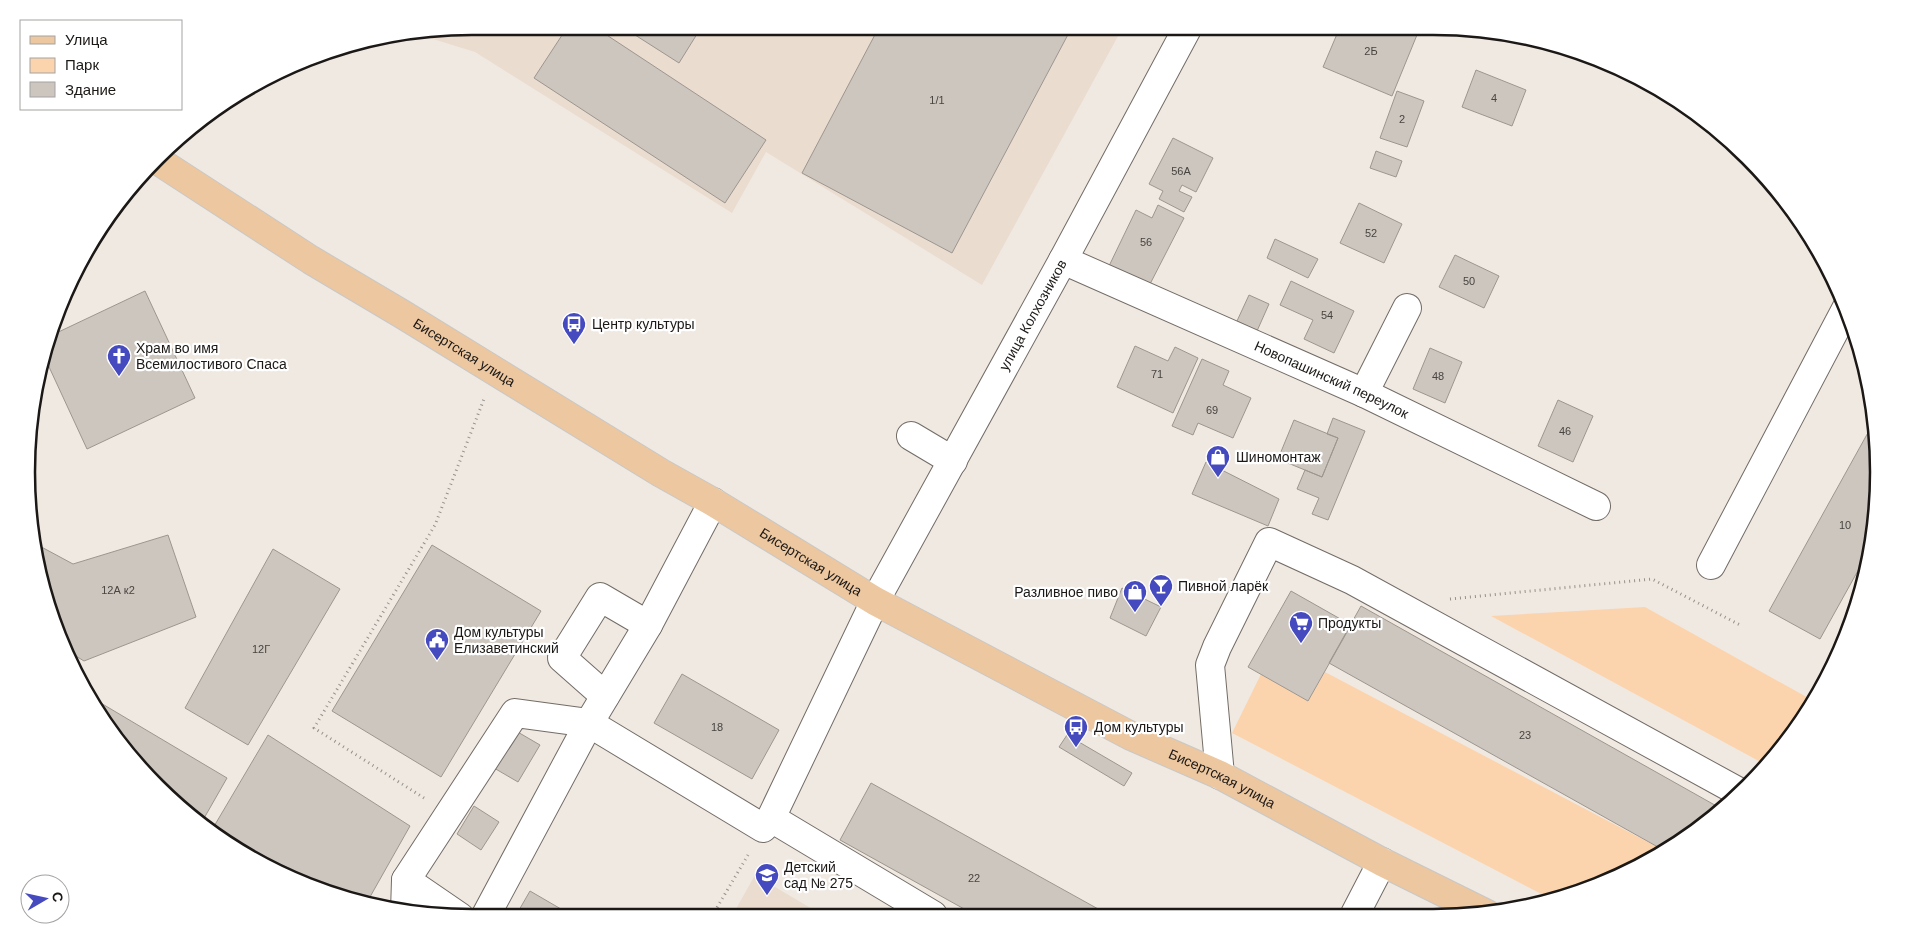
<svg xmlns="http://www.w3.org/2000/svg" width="1905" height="944" font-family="Helvetica,sans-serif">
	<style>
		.built { fill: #eadccf }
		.green { fill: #fbd4ae }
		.building { fill: #cdc6bf; stroke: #9d968f }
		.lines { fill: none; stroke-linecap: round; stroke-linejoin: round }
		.minor-casing { stroke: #736c66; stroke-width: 30 }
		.major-casing { stroke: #c8c8c7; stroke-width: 30 }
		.path { stroke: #95908b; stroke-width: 3; stroke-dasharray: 1 4; stroke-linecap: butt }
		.minor { stroke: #fff; stroke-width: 28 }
		.major { stroke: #ecc7a0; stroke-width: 28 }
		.labels { text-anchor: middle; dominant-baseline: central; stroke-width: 4.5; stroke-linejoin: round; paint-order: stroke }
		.number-label { font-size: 11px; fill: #484440 }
		.street-label { font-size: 14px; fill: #1b1816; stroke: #fff }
		.poi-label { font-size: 14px; fill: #1b1816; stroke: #fff; text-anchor: start }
		.rim { fill: none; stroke: #1b1816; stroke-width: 2.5 }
	</style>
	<rect width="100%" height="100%" fill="#f0e9e2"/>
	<!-- built -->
	<path class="built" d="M472,26L1123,27L982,285L766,152L732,213L475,52L420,35Z
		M755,875L824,916H732Z"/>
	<!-- green -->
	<path class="green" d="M1645,607L1812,700L1768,766L1491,616Z
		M1325,672L1665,851L1603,884L1549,898L1232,733L1261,674L1308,701Z"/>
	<!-- building -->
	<path class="building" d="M568,26H593L766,140L725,203L534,78Z
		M621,26H702L679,63Z
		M879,27H1072L952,253L802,173Z
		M1340,27H1372L1389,34L1391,27H1413L1419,30L1392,96L1323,67Z
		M1476,70L1526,90L1512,126L1462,107Z
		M1397,91L1424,101L1407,147L1380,138Z
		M1173,138L1213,158L1196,192L1182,185L1179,191L1192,197L1184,212L1159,199L1163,191L1149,184Z
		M1376,151L1402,161L1396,177L1370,168Z
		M1359,203L1402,224L1384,263L1340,243Z
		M1158,205L1184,218L1149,286L1109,266L1136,210L1152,218Z
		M1275,239L1318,259L1308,278L1267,258Z
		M1455,255L1499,276L1484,308L1439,287Z
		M1291,281L1354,311L1334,353L1304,339L1313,320L1280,305Z
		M145,291L195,398L87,449L44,356L50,336Z
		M1249,295L1269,304L1257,331L1237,321Z
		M1135,346L1168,361L1175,347L1198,358L1173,413L1117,387Z
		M1430,348L1462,362L1445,403L1413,389Z
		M1202,359L1229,371L1223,385L1251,398L1233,438L1198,423L1193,435L1172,426Z
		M1558,400L1593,416L1573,462L1538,446Z
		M1333,418L1365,431L1328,520L1312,514L1319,498L1297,489L1305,470L1322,477L1338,438L1327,434Z
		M1294,420L1338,438L1322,477L1278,459Z
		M1875,420L1878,501L1870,549L1820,639L1769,611Z
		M1206,462L1279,499L1268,526L1192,494Z
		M168,535L196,617L84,661L66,650L34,543L73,564Z
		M432,545L541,611L441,777L332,711Z
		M273,549L340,589L248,745L185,708Z
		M1122,588L1161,607L1146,636L1110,618Z
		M1291,591L1351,625L1308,701L1248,667Z
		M1361,606L1720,808L1681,842L1665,851L1329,663Z
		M682,674L779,730L752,779L654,723Z
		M94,699L227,778L203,820L157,787Z
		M516,731L540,745L518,782L494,768Z
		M268,735L410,826L366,904L357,903L275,872L213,828Z
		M1067,735L1132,773L1124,786L1059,747Z
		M871,783L1109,915H975L840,840Z
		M474,806L499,822L481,850L457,834Z
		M530,891L573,916L515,917Z"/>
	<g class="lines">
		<!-- minor casing -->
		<g class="minor-casing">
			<g id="minor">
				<path id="s1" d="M1063,260L1364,393L1596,506"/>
				<path d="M1364,393L1407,308"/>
				<path d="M911,436L953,461"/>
				<path d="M1711,565L1846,309"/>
				<path d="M605,696L562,658L600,597L648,625"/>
				<path d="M1220,775L1210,665L1217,647L1269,542L1352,580L1739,792"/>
				<path d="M406,880L460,917"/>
				<path d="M405,911L406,880L515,713L589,723L763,828L771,818"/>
				<path d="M1355,914L1382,862"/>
				<path id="s2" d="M933,915L771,818L875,601L1063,260L1188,27"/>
				<path d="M485,917L589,723L648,625L713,502"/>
			</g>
		</g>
		<!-- major casing -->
		<g class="major-casing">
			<g id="major">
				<path id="s3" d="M160,162L311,260L402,314L661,473L713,502L875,601L1131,736L1220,775L1382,862L1487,914"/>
			</g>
		</g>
		<!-- path -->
		<path class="path" d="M1450,599L1652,579L1742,626
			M424,798L314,728L435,525L484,399
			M712,916L748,855"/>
		<!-- minor -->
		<use href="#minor" class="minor"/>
		<!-- major -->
		<use href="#major" class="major"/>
	</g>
	<!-- icons -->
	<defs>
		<g id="bus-pin" transform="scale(1.25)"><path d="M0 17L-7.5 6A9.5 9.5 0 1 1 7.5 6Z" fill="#454abf" stroke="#fff"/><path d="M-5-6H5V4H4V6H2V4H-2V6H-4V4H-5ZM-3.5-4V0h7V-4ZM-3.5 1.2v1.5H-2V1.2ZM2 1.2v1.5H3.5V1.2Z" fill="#fff"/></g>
		<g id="church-pin" transform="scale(1.25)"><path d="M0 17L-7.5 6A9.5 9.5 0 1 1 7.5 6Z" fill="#454abf" stroke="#fff"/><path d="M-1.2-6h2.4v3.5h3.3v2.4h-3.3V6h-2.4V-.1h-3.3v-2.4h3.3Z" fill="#fff"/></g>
		<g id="shop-pin" transform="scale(1.25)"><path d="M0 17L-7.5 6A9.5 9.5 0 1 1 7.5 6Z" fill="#454abf" stroke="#fff"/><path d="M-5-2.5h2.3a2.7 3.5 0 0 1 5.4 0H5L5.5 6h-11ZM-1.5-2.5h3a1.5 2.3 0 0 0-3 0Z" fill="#fff"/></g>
		<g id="bar-pin" transform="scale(1.25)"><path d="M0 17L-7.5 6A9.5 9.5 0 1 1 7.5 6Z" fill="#454abf" stroke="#fff"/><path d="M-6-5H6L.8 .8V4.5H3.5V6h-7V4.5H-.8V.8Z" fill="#fff"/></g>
		<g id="supermarket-pin" transform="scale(1.25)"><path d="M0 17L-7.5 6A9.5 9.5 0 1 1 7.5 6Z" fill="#454abf" stroke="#fff"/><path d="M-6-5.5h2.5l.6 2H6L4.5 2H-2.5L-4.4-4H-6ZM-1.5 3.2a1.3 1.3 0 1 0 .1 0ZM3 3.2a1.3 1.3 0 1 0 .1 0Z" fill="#fff"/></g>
		<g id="civic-pin" transform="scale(1.25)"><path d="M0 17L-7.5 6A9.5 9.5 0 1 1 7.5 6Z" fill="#454abf" stroke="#fff"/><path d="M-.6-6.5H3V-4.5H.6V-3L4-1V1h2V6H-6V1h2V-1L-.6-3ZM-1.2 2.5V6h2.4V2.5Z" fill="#fff"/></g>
		<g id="school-pin" transform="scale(1.25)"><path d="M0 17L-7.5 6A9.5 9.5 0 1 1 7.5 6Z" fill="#454abf" stroke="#fff"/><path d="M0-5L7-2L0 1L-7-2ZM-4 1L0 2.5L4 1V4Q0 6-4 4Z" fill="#fff"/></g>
	</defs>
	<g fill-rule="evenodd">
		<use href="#bus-pin" x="574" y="324"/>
		<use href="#church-pin" x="119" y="356"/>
		<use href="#shop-pin" x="1218" y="457"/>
		<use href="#bar-pin" x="1161" y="586"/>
		<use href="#shop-pin" x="1135" y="592"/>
		<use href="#supermarket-pin" x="1301" y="623"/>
		<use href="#civic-pin" x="437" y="640"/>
		<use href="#bus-pin" x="1076" y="727"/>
		<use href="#school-pin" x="767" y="875"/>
	</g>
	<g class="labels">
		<!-- number labels -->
		<g class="number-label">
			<text x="1371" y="51">2Б</text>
			<text x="1494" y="98">4</text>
			<text x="937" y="100">1/1</text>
			<text x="1402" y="119">2</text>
			<text x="1181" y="171">56А</text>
			<text x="1371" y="233">52</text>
			<text x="1146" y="242">56</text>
			<text x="1469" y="281">50</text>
			<text x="1327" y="315">54</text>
			<text x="1157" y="374">71</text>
			<text x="1438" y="376">48</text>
			<text x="1212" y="410">69</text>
			<text x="1565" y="431">46</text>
			<text x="1845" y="525">10</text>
			<text x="118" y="590">12А к2</text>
			<text x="261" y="649">12Г</text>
			<text x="717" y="727">18</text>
			<text x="1525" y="735">23</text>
			<text x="974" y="878">22</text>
		</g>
		<!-- street labels -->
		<g class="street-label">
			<text stroke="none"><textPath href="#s2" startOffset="756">улица Колхозников</textPath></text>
			<text stroke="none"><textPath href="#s3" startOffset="359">Бисертская улица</textPath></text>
			<text stroke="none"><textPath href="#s1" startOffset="294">Новопашинский переулок</textPath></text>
			<text stroke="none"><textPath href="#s3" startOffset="764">Бисертская улица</textPath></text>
			<text stroke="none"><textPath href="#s3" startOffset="1229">Бисертская улица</textPath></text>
		</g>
		<!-- poi labels -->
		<g class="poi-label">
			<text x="592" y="324">Центр культуры</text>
			<text x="136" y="348">Храм во имя<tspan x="136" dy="16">Всемилостивого Спаса</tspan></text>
			<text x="1236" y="457">Шиномонтаж</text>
			<text x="1178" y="586">Пивной ларёк</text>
			<text x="1118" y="592" text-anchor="end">Разливное пиво</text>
			<text x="1318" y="623">Продукты</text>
			<text x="454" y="632">Дом культуры<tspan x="454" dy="16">Елизаветинский</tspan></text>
			<text x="1094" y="727">Дом культуры</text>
			<text x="784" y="867">Детский<tspan x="784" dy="16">сад № 275</tspan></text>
		</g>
	</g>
	<!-- crop -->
	<path d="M0 0H1905V944H0ZM472 35H1433A437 437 0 0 1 1870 472V472A437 437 0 0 1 1433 909H472A437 437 0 0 1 35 472V472A437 437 0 0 1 472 35Z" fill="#fff" fill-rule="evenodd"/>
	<path class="rim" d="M472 35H1433A437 437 0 0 1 1870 472V472A437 437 0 0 1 1433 909H472A437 437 0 0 1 35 472V472A437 437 0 0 1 472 35Z"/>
	<!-- legend -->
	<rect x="20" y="20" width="162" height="90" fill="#ffffff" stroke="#a4a3a2"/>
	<rect x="30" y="36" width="25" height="8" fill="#ecc7a0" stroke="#a4a3a2"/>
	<text x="65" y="45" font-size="15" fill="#1b1816">Улица</text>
	<rect x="30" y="58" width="25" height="15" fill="#fbd4ae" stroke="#a4a3a2"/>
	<text x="65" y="70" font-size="15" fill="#1b1816">Парк</text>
	<rect x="30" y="82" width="25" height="15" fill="#cdc6bf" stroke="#a4a3a2"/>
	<text x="65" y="95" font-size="15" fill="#1b1816">Здание</text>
	<!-- north arrow -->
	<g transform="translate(45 899) rotate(81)"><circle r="24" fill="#ffffff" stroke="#a4a3a2"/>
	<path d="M0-4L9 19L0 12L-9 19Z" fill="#454abf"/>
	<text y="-8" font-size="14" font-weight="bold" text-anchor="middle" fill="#1b1816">С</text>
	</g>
</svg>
